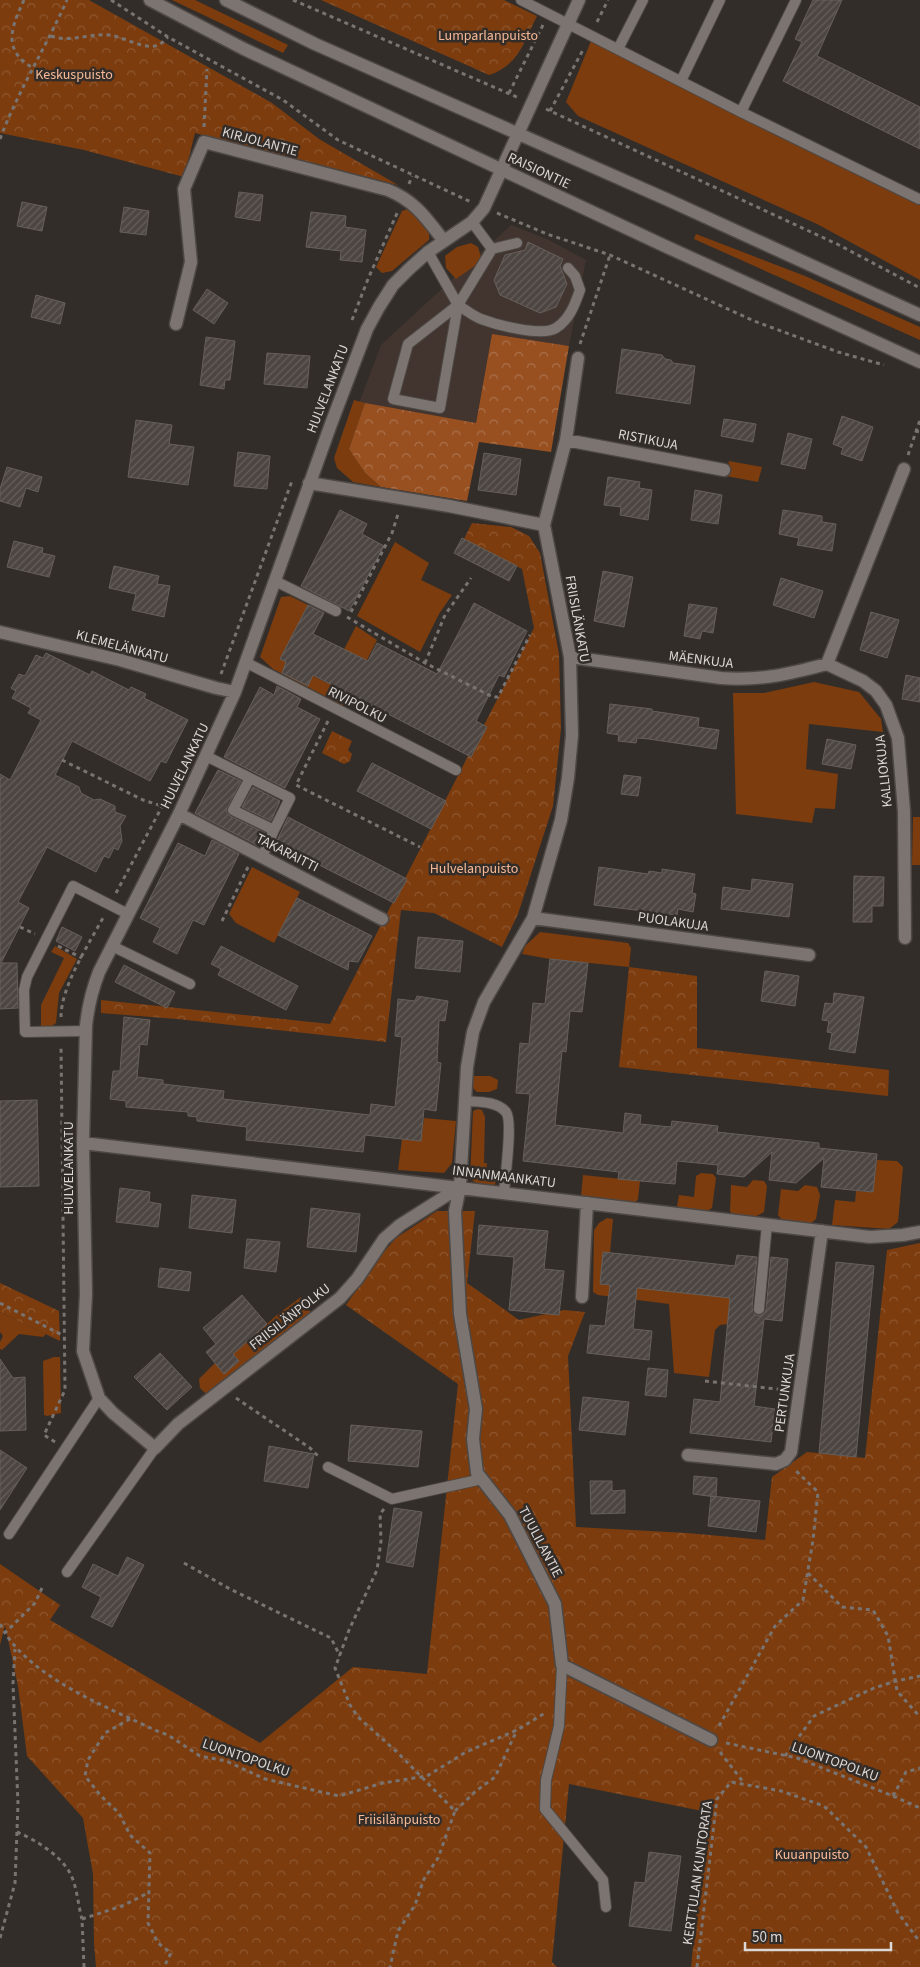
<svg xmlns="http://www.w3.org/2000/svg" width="920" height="1967" font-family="'Source Sans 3',sans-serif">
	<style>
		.built { fill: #42352f }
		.grass { fill: #7c3c0e }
		.forest { fill: url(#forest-crowns) }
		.park { fill: url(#park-crowns) }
		.building { fill: url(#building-hatch); stroke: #665f5b }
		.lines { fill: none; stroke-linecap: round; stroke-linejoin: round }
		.lane-casing { stroke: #4d4845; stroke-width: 12 }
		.street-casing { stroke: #4d4845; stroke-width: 15 }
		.secondary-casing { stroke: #4d4845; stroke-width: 15 }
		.path { stroke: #797471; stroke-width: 3; stroke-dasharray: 4 4; stroke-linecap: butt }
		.lane { stroke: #7b7470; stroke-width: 10 }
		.street { stroke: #7b7470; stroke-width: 12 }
		.secondary { stroke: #7b7470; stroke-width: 12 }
		.labels { text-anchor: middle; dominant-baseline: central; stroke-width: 5; stroke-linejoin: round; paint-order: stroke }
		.park-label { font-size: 14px; fill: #f6b996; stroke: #332d29 }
		.street-label { font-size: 14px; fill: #dcd8d6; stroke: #332d29 }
	</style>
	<defs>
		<pattern id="forest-crowns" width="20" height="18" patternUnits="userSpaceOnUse" patternTransform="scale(1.25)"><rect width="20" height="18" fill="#985021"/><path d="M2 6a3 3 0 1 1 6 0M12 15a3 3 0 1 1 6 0" fill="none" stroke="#aa714b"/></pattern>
		<pattern id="park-crowns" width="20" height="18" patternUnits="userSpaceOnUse" patternTransform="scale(1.25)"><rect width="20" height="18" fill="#7c3c0e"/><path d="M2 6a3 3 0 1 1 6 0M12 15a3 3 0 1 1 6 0" fill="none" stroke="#8e5730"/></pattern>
		<pattern id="building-hatch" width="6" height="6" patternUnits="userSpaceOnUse" patternTransform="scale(1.25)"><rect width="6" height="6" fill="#4c4541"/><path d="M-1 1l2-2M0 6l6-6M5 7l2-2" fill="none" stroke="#655f5c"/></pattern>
	</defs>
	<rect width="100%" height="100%" fill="#332d29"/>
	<!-- built -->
	<path class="built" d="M511,225L549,240L586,260L569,346L492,334L463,491L337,461L381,345Z"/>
	<!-- grass -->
	<path class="grass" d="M172,0H195L288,45L283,53Z
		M591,41L920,203V280L817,224L578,116L566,102Z
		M408,209C420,217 431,224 429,240L392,271L382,273L376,267L402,211Z
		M696,234L805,276L920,327V340L694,239Z
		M471,243L478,247L481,257L476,265L456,279L446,268L445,256L457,247Z
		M354,400L365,403L349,449L365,473L381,487L353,482L337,468L334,458Z
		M729,461L762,467L758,482L726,476Z
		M395,542L429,563L421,580L452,595L439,614L420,652L357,616Z
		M290,596L308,605L280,659L327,683L356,626L377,640L344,706L273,669L260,657L281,597Z
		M814,682L859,692L881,719L883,732L809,724L806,769L838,774L835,809L815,808L812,823L736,814L733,693H764Z
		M913,817H920V865H912Z
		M252,867L300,892L274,943L236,923L229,914Z
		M540,932L628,943L631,948L629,967L550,959L522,954L525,946Z
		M55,946L77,959L59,993L56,1023L52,1026H41V1005L64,958L51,952Z
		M473,1076H490L498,1080L497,1089L489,1092H477L471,1086Z
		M478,1109L482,1110L485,1117L484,1163H487L486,1174L498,1175L494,1187L481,1186L470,1179L473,1111Z
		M424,1118L456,1121L452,1163L444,1173L398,1170L402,1139L421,1141Z
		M877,1160L897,1161L903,1167L898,1222L889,1229L832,1225L835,1200L855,1202L856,1191L873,1192Z
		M701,1173L713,1174L716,1178L712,1208L707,1211L681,1209L677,1206L679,1195L694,1197L696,1176Z
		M583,1175L640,1181L638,1199L635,1203L581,1197Z
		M753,1180L764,1181L767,1186L764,1212L755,1217L732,1214L730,1211L731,1185L747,1187Z
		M805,1185L817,1187L820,1195L816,1219L810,1224L782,1220L778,1215L781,1189L798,1191Z
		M607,1218L613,1219L610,1253L603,1252L730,1298L728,1324L720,1325L715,1330L709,1377L674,1373L669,1304L598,1295L593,1292L594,1230L599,1223Z
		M301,1297L311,1313L211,1393H205L200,1388L199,1379L215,1363L225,1373L239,1361L233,1354L278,1314Z
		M0,1312L46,1334L43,1337L19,1334L2,1350L0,1349V1342L3,1336L0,1332Z
		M54,1357H60L61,1413L47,1416L44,1415L43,1361Z"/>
	<!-- forest -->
	<path class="forest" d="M492,334L569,346L551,452L479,442L467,501L381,487L365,473L349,449L365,403L476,423Z"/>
	<!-- park -->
	<path class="park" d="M0,0H89L272,103L319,139L398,185L195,133L184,177L84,150L0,133Z
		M321,0H504L537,16C524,42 519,65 489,75Z
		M472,523L511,527L529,536L540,553L559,654L561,729L553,806L518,914L502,947L434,913L401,910L386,1042L177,1019L101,1013V1000L330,1024L534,628L522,569L464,539Z
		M332,731L352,741L348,750L352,754L350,761L344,764L322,753Z
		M629,967L697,976V1048L889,1070L888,1096L619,1067Z
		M437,1211H475L467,1283L519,1320L564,1310L585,1312L568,1356L576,1527L687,1533L765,1540L772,1477L807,1452L865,1458L887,1250L920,1243V1967H691L707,1812L569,1784L552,1962L557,1967H96L94,1944L93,1874L83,1818L27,1756L18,1686L5,1625L0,1645V1564L60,1605L50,1620L260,1743L353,1667L427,1674L458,1384L346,1305L377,1260L396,1238Z
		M0,1283L59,1311L60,1341L0,1312Z"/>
	<!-- building -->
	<path class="building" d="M813,0H842L817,56L920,107V149L783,81L802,42L795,39Z
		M239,192L263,195L260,221L235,217Z
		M22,202L47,207L42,231L17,226Z
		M124,207L149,211L146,235L120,232Z
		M311,212L346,216L345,227L366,230L362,262L340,260L341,251L306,247Z
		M528,242L563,259L560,266L567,284L556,307L540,313L500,295L494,280L505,255L525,250Z
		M207,289L228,303L214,324L193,310Z
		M36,295L65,303L60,324L31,317Z
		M206,337L235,341L230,380H225L224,389L200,385Z
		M622,349L662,355L665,359L671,360L673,363L695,366L690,404L616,393Z
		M267,353L310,356L307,388L264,384Z
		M842,416L873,427L862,461L841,454L843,448L833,444Z
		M724,419L756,424L753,442L721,436Z
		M136,420L172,425L169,444L194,447L188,485L128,477Z
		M788,433L812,439L805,469L781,464Z
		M238,452L270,456L267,489L234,486Z
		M484,453L521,459L516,495L478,490Z
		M7,467L42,477L38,492L26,488L20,507L0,501V489Z
		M608,477L640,482L639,488L652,490L648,520L620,515L621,507L604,505Z
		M695,490L722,495L718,524L691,520Z
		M340,510L367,524L362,534L384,546L349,611L301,586Z
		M783,510L822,516V522L836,524L832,551L797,545L799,538L779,534Z
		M462,538L517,566L509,581L454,553Z
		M14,541L43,548L42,553L55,556L49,577L7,567Z
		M114,566L159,576L157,584L170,586L164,617L132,610L136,594L109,588Z
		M603,571L633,577L624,627L594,621Z
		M781,578L823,591L814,618L773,605Z
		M474,603L527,631L504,677L499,675L476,721L487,727L471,757L313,675L308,686L282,673L286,662L280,659L308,605L324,613L313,634L368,661L377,643L437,674Z
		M689,604L717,608L713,633L702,631L700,639L684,636Z
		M871,612L899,620L887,658L860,650Z
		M46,653L90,675L92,671L129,690L131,687L146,694L144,698L188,720L166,763L161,761L150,781L72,741L55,775L79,787L81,793L94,800L100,799L115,806V812L126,816L120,826L122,841L118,850L114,848L109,858L104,856L96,872L47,847L18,902L29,908L1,963H17L18,1008L0,1009V774L10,780L41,720L28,713L31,708L12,698L16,691L11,688L19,674L25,676L36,655L43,658Z
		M906,675L920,678V702L902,699Z
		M277,686L301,699L297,707L320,719L285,788L224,757L260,687L274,695Z
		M610,704L652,709V711L699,718L698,727L719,730L716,749L649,739L637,738L636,743L618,741L619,735L607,733Z
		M827,739L856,745L851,769L822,764Z
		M372,763L446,801L431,829L357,791Z
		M218,770L241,781L226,811L230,816L265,833L257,845L195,813Z
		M624,775L641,777L638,796L621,794Z
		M253,787L280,801L271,821L242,807Z
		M288,817L407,879L394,903L276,843Z
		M212,840L239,854L204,925L193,920L177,954L153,942L160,928L140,918L178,843L205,856Z
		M599,867L648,874L649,871L662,873V869L695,874L692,893L696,894L693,912L678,909L677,915L594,905Z
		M854,876L884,877L883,906H872V922H853Z
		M752,879L793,884L789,917L721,909L723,887L751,891Z
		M297,898L372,936L358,962L349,961L348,970L278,935Z
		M62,927L82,937L75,951L56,941Z
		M418,937L463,941L460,972L415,968Z
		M221,946L298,986L286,1010L218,975L221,969L211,964Z
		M550,959L588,963L582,1012L570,1011L566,1052L562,1051L555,1125L623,1133L625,1113L641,1115L640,1124L671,1127L672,1121L718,1126L717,1132L819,1143V1148L877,1154L873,1192L821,1187L824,1158L796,1183L769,1180L772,1152L744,1177L717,1174L718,1165L677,1161L675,1184L618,1179L619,1172L523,1161L530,1094L516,1093L520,1043L529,1044L533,1003L545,1004Z
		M124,965L175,992L167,1008L115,982Z
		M765,971L799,976L795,1006L761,1001Z
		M834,993L864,997L855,1053L829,1049L832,1033L827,1032L829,1021L822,1020L825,1003L833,1004Z
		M417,996L448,1001L445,1021L439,1020L437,1062L441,1063L436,1111L424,1109L421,1141L365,1135L363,1152L246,1140L247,1127L197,1121V1117L188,1116V1112L126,1107V1101L110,1099L113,1071H120L124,1017L150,1020L147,1045L140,1044L137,1077L163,1080V1084L224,1091L223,1099L370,1115L371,1104L395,1107L402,1037L395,1036L398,999L415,1001Z
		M37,1100L39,1186L0,1187V1101Z
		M120,1188L150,1192L149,1202L161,1204L158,1227L116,1222Z
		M192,1195L236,1200L232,1233L189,1228Z
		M311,1208L360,1214L356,1252L307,1247Z
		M479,1225L548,1231L544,1269L564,1271L559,1315L509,1310L514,1257L477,1254Z
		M247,1239L280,1242L276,1272L244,1268Z
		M603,1252L735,1266L737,1255L757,1257L752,1308L755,1314L759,1316L764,1313L766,1310L771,1257L788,1259L782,1321L764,1319L754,1406L775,1409L771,1442L690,1433L694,1399L720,1402L730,1298L637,1288L633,1329L652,1331L649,1360L587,1353L590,1325L605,1326L610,1285L600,1284Z
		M836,1262L874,1266L856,1457L819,1453Z
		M160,1268L191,1272L189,1291L158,1287Z
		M242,1295L267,1324L233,1354L239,1361L224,1374L206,1352L216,1344L203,1328Z
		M160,1353L192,1387L167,1410L134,1377Z
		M0,1359L13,1378L25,1377L26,1430L0,1431Z
		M648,1368L668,1370L666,1397L645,1395Z
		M583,1397L629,1402L625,1435L579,1430Z
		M351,1425L422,1431L418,1467L348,1461Z
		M269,1446L314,1454L308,1488L264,1481Z
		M0,1450L27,1468L0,1510Z
		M694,1476L717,1478L716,1497L693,1494Z
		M590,1481H612V1491L625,1490V1513L591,1514Z
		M711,1496L760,1501L756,1532L708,1526Z
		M394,1508L422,1512L413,1567L386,1562Z
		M127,1557L144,1565L112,1627L91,1617L101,1597L82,1587L93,1564L118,1576Z
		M649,1852L681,1856L671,1931L629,1926L635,1882L645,1883Z"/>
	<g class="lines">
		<!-- lane casing -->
		<g class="lane-casing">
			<path id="lane" d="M521,0L741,112L919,199
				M618,49L643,0
				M681,81L720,0
				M741,112L796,0
				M492,249L517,243
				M428,252L458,305L408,344L393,399L440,408L458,305L492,249L472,222
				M458,305C466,310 473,316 481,319C497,325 542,337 556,328C570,319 575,304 580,290L575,276L568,268
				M275,581L336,611
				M247,663L456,770
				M206,756L250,778L233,810L274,830L262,857
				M250,778L290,798L274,830
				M112,946L190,984
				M86,1031L25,1032L24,990L27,977L73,886L128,914
				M465,1101C478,1102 497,1101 506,1112C513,1121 505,1178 504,1192
				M759,1309L767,1224
				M328,1467L392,1499L482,1479
				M9,1534L99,1398
				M67,1572L155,1448
				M562,1665L559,1726L546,1780L545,1809L603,1880L606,1907"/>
		</g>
		<!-- street casing -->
		<g class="street-casing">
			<path id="street" d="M176,324L191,262L184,189L204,142L388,190C415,201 426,218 444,241
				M566,440L724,470
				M904,469L827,664L863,681L876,691L886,705L898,738L904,811L905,938
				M309,483L449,506L544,525L570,657L572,735L568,778L561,820L533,918L484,1002L473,1032L467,1067L460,1187L455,1211L460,1314L476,1409L473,1439L477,1473L510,1515L555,1604L562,1665L711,1740
				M544,525L566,440L578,358
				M0,632L120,660L216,688L235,692
				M570,657L721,678C761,681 789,674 827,664
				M179,814L382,919
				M533,918L809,955
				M83,1143L870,1237L903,1235L920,1232
				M460,1187L400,1225L384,1239L357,1279L340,1298L178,1424L155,1448L113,1413L99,1398L83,1351L86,1294L83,1143L86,1026C88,1006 92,990 99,972L179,814L235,692L331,424L367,329L379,307L393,285L409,269L428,252L472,222L484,208L579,0
				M582,1297L587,1203
				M688,1455L776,1464L785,1460L791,1452L822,1231"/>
		</g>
		<!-- secondary casing -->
		<g class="secondary-casing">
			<path id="secondary" d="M150,0L244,49L667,247L920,362
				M226,0L315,44L666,199L920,315"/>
		</g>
		<!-- path -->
		<path class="path" d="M24,0C11,28 2,50 33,68
			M111,0L168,37L283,100L338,140L471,202
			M293,0L519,98
			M597,22L608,0
			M51,36C71,43 89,33 109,35C124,37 140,48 155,46C160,45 164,41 168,37
			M509,93L543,25
			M546,109L839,245L920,288
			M550,111L584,48
			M204,127L207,69
			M0,139C18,91 46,47 67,0
			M409,184L412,176
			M497,213L547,234L610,255L754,321L838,352L884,365
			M352,320L368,279L398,211
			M580,344L610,255
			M915,431L920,432
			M908,455L920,420
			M351,612L392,533L398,514
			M347,617L425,663L493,697H498L530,635
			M425,663L445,615L471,578
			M221,674L292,481
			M328,721L296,785L420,847
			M62,760L143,800L165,807
			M116,893L165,801
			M222,921L248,867
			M20,927L35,934
			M58,946L82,958
			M61,1017C61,986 89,944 104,916
			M0,1303L64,1336
			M705,1381L785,1390
			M236,1398L310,1448L320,1458
			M55,1442L44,1435L65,1390L61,1046
			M384,1509L380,1514L381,1541L377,1570L349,1630L335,1668L350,1705L358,1717L398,1753L455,1811L438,1858L424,1879L415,1905L398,1931L390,1967
			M184,1563L230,1589L331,1638L340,1656
			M808,1573L842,1607L873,1610L888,1636L897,1691L920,1717
			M42,1588L35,1603L5,1633C36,1680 107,1707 157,1731L168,1735L200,1756L226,1761L265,1779L339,1796L383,1783L427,1776L466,1752L517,1730L545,1713
			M0,1624L5,1633
			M130,1719L105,1733L88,1760L85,1776L101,1796L119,1813L130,1835L150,1853L148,1923L158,1943L171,1953L164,1967
			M719,1726L775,1626L803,1600L813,1540L818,1492L795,1470
			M726,1743L797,1758L893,1796L920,1808
			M720,1752L744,1783
			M785,1756L814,1716L874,1688L896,1681L920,1676
			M893,1796L906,1772L920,1768
			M455,1811L476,1791L495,1777L517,1730
			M17,1832C36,1840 60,1855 70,1873C77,1886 78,1905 82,1919
			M0,1938L15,1883L18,1804L13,1684L15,1649
			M84,1967L82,1919L122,1906L150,1892
			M697,1967L717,1799L731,1782L781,1791L824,1806L866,1847L898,1913L920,1942"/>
		<!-- lane -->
		<use href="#lane" class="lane"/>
		<!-- street -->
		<use href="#street" class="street"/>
		<!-- secondary -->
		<use href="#secondary" class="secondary"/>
	</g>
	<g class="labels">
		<!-- park labels -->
		<g class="park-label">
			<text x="488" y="36">Lumparlanpuisto</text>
			<text x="74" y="75">Keskuspuisto</text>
			<text x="474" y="869">Hulvelanpuisto</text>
			<text x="399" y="1820">Friisilänpuisto</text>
			<text x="812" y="1855">Kuuanpuisto</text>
		</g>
		<!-- street labels -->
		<g class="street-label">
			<text transform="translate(260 142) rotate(15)">KIRJOLANTIE</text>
			<text transform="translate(539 171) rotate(25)">RAISIONTIE</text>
			<text transform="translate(328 389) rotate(-69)">HULVELANKATU</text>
			<text transform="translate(648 440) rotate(11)">RISTIKUJA</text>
			<text transform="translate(577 619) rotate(80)">FRIISILÄNKATU</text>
			<text transform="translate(122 647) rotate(15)">KLEMELÄNKATU</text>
			<text transform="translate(701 660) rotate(7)">MÄENKUJA</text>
			<text transform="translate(357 705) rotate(27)">RIVIPOLKU</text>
			<text transform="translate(185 766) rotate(-64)">HULVELANKATU</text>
			<text transform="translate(884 771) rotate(-96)">KALLIOKUJA</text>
			<text transform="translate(287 853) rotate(27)">TAKARAITTI</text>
			<text transform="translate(673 922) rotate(8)">PUOLAKUJA</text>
			<text transform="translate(69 1168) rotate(-90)">HULVELANKATU</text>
			<text transform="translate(504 1177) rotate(7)">INNANMAANKATU</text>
			<text transform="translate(290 1317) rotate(-38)">FRIISILÄNPOLKU</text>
			<text transform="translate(785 1393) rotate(-82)">PERTUNKUJA</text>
			<text transform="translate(540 1542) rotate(62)">TUULILANTIE</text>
			<text transform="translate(246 1758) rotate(19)">LUONTOPOLKU</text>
			<text transform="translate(835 1762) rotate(20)">LUONTOPOLKU</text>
			<text transform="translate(698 1873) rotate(-82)">KERTTULAN KUNTORATA</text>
		</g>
	</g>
	<!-- scale -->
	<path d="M745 1942v8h146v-8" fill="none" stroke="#dcd8d6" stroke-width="2.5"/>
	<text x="752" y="1942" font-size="15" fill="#dcd8d6" stroke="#332d29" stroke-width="4" paint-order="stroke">50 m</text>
</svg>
